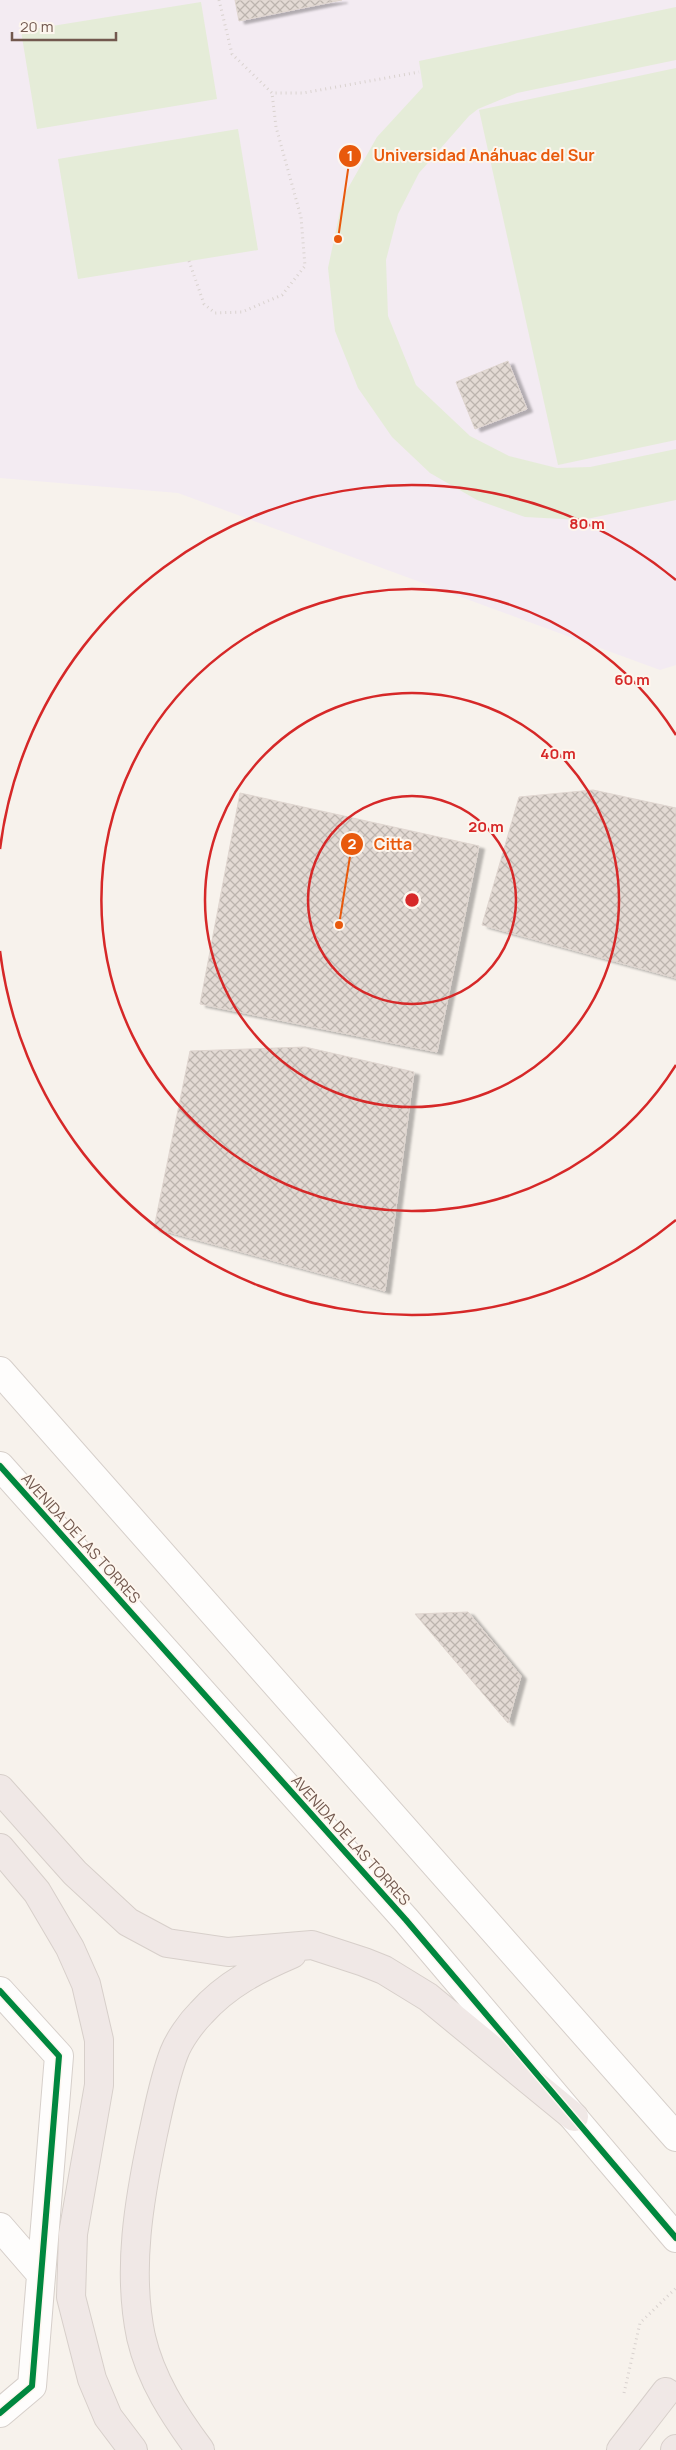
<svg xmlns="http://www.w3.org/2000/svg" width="676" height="2450" font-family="Manrope,sans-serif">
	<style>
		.education { fill: #f3ebf2 }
		.park { fill: #e5ecd8 }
		.building { fill: url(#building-cross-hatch); stroke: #dfd5cf; filter: url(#shadow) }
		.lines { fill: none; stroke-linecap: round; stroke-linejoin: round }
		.minor-casing { stroke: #d6cfca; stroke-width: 30 }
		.tertiary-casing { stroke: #d6cfca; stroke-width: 30 }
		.motorway-casing { stroke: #d7cfca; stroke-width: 30 }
		.path { stroke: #d9d2cf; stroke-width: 3; stroke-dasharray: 1 4; stroke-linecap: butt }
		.minor { stroke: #fefdfc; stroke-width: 28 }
		.tertiary { stroke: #fefdfc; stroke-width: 28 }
		.motorway { stroke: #f0e8e6; stroke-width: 28 }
		.cycleway-casing { stroke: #fdf6ee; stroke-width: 9 }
		.cycleway { stroke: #00873e; stroke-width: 6 }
		.ring { fill: none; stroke: #d62828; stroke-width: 2.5 }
		.labels { text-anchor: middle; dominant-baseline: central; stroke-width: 4; stroke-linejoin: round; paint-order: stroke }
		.street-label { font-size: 15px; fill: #72584e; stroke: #fdf6ee }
		.centre { fill: #d62828; stroke: #fdf6ee; stroke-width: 2.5 }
		.ring-label { font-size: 15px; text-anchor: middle; font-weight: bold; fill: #d62828; stroke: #fdf6ee; stroke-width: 4; stroke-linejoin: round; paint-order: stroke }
		.leader { fill: none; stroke: #e8590c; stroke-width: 2 }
		.callout-dot { fill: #e8590c; stroke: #fdf6ee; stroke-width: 2 }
		.mark-label { font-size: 15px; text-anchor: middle; font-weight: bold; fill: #fff }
		.callout-label { font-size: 16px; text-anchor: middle; font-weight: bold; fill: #e8590c; stroke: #fdf6ee; stroke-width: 4; stroke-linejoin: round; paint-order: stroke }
	</style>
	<defs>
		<pattern id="building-cross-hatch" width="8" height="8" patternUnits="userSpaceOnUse" patternTransform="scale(1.25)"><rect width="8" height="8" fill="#e3dad4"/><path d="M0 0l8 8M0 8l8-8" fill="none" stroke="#bcb4ae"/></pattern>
		<filter id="shadow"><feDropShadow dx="5.5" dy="3" stdDeviation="1" flood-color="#0004"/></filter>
	</defs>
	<rect width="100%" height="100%" fill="#f7f2ec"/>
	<!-- education -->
	<path class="education" d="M0,0H676V665L660,670L178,493L0,478Z"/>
	<!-- park -->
	<path class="park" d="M201,2L217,99L37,129L21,31Z
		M676,7V60L517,93L478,109L469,116L419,173L398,214L386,260L388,316L416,385L470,436L509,456L557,468L590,467L676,449V500L582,520L525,517L477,500L430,473L392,437L358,388L335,331L328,268L343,197L377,137L423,87L419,61Z
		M676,68V440L558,465L479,110Z
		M238,129L258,250L78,279L58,159Z"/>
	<!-- building -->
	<path class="building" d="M235,0H342L239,21Z
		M508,361L527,409L475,429L456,382Z
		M593,790L676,808V978L482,925L519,797Z
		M240,793L479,846L437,1052L200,1004Z
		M305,1047L414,1072L385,1291L154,1228L190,1051Z
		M468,1612L521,1676L508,1723L415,1614Z"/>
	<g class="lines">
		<!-- minor casing -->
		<g class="minor-casing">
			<path id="minor" d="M0,1991L59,2056L32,2386L0,2413
				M0,2227L40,2273"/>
		</g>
		<!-- tertiary casing -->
		<g class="tertiary-casing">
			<path id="tertiary" d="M0,1371L676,2137
				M0,1466L406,1920L676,2238"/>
		</g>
		<!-- motorway casing -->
		<g class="motorway-casing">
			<path id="motorway" d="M0,1789L75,1873L128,1922L167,1943L228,1952L312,1945L364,1962L384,1970L428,1997L574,2117
				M0,1848L37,1892L70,1948L86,1984L99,2040V2085L73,2234L71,2297L92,2379L108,2417L133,2450
				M200,2450C174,2415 151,2380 141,2337C127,2270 139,2200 153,2134C159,2107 164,2079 174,2053C179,2040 191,2023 201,2013C227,1984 257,1969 292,1954
				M621,2450L666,2392
				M675,2450L676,2449"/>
		</g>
		<!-- path -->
		<path class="path" d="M219,0L232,54L272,93H303L419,72
			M189,261L204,304L215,313L242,312L282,295L305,266L301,217L276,127L272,93
			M624,2393L640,2323L676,2288"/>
		<!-- minor -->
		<use href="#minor" class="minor"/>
		<!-- tertiary -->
		<use href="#tertiary" class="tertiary"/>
		<!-- motorway -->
		<use href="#motorway" class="motorway"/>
		<!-- cycleway casing -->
		<g class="cycleway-casing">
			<path id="cycleway" d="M0,1466L406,1920L676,2238
				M0,1991L59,2056L32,2386L0,2413"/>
		</g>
		<!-- cycleway -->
		<use href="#cycleway" class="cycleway"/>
	</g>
	<!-- distance rings -->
	<g class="ring">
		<circle cx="412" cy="900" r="104"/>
		<circle cx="412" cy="900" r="207"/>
		<path d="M676 1065A311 311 0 1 1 676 735"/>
		<path d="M676 1220A415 415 0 0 1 0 951M0 849A415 415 0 0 1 676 580"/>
	</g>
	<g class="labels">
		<!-- street labels -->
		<g class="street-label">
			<text transform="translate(81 1538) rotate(48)">AVENIDA DE LAS TORRES</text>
			<text transform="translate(351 1840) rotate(48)">AVENIDA DE LAS TORRES</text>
		</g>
	</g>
	<circle cx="412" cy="900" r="8" class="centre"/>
	<g class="ring-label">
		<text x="587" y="529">80 m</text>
		<text x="632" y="685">60 m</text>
		<text x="558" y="759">40 m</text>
		<text x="486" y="832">20 m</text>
	</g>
	<!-- callouts -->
	<path class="leader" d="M338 239L350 156M339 925L352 844"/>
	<g class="callout-dot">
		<circle cx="338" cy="239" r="5"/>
		<circle cx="339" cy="925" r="5"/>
		<circle cx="350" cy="156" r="12"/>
		<circle cx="352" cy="844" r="12"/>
	</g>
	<g class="mark-label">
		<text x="350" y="161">1</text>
		<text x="352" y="849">2</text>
	</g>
	<g class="callout-label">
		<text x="484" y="161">Universidad Anáhuac del Sur</text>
		<text x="393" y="850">Citta</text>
	</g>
	<!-- scale -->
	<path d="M12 32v8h104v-8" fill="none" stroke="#72584e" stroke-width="2.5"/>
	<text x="20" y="32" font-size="15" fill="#72584e" stroke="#fdf6ee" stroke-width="4" paint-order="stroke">20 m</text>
</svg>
